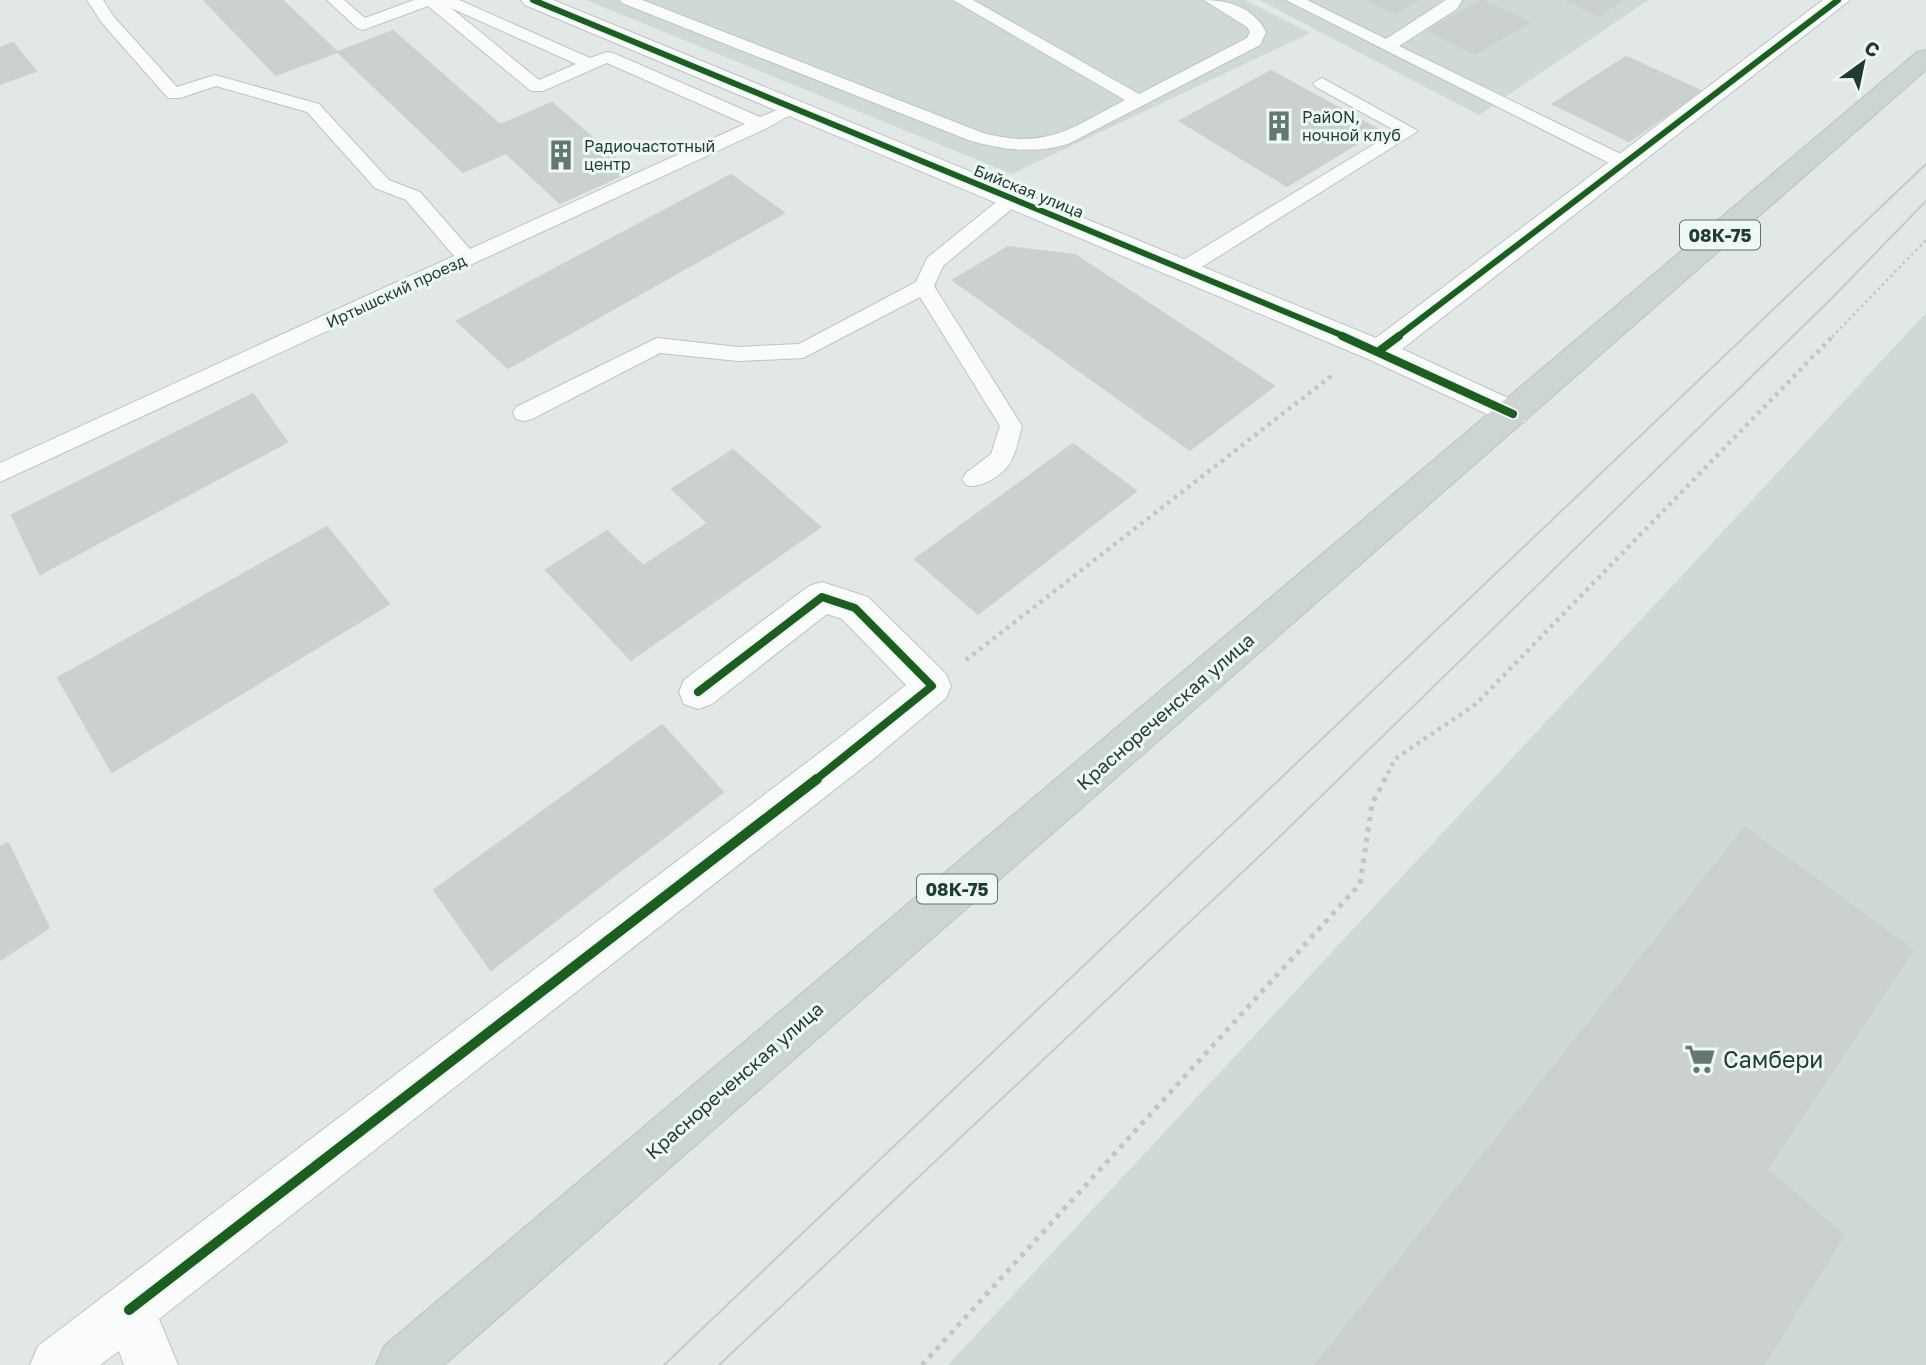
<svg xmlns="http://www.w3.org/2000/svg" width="1926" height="1365" font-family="'Golos Text',sans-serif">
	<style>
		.built { fill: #cfdad5 }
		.building { fill: #cad1ce; stroke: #cad1ce; stroke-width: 2 }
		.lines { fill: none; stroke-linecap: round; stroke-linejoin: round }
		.lane-casing { stroke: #bec5c2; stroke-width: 2 }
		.street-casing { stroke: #bec5c2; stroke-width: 2 }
		.primary-casing { stroke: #bbc5c1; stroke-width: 2 }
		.path-far2 { stroke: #bfc8c5; stroke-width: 2.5; stroke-dasharray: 2.5 3.5; stroke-linecap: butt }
		.path-far1 { stroke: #bfc8c5; stroke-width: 4.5; stroke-dasharray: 3.5 5; stroke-linecap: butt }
		.path { stroke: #bfc8c5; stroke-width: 5; stroke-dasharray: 4.5 6; stroke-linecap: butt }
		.lane { fill: #fafcfb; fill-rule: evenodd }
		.street { fill: #fafcfb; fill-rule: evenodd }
		.primary { fill: #ccd5d2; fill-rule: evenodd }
		.tram { stroke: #c6cac9; stroke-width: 2 }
		.cycleway-far2-casing { stroke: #eff8f3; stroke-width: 9 }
		.cycleway-far1-casing { stroke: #eff8f3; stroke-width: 12 }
		.cycleway-casing { stroke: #eff8f3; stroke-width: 15 }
		.cycleway-far2 { stroke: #1b5e20; stroke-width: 6 }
		.cycleway-far1 { stroke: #1b5e20; stroke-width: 8 }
		.cycleway { stroke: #1b5e20; stroke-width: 10 }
		.labels { text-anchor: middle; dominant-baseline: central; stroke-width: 6; stroke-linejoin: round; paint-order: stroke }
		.far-poi-label { font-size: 16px; fill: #1f3c32; stroke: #eff8f3; text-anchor: start }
		.far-street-label { font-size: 16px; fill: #1f3c32; stroke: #eff8f3 }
		.shield { fill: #eff8f3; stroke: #5d746c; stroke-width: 2 }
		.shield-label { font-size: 18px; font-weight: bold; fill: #1f3c32 }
		.street-label { font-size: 19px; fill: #1f3c32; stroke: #eff8f3 }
		.near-poi-label { font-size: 23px; fill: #1f3c32; stroke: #eff8f3; text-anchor: start }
	</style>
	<rect width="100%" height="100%" fill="#e1e8e5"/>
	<!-- built -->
	<path class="built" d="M586,0H1245L1310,33L1012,174Z
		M1259,0H1648L1479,115Z
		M1926,313V1365H948Z"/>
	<!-- building -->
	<path class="building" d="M204,0H282L337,52L276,75Z
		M1368,0H1418L1395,13Z
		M1482,0L1529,22L1475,54L1428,30Z
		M1565,0H1621L1599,15Z
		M393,31L500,125L509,133L449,158L338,52Z
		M13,43L36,71L0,84V48Z
		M1626,57L1701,91L1629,141L1553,104Z
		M1271,71L1379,130L1287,186L1180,121Z
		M552,103L631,171L560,203L506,153L463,172L449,158L509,133L500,125Z
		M731,175L784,213L508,368L457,321Z
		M1008,247L1075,255L1274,386L1190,450L953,280Z
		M253,394L287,442L40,574L12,515Z
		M1073,444L1136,491L978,614L915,559Z
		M733,450L820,527L631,660L546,570L607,531L643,566L708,523L672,489Z
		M327,527L389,604L112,772L58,678Z
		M662,725L723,792L491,970L434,890Z
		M1745,827L1913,950L1767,1169L1844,1235L1764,1365H1315Z
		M8,843L49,928L0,960V847Z"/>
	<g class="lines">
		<!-- lane casing -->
		<g class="lane-casing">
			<path id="lane" d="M87,0H103L114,17L177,87L215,75L319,104L389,180L420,192L470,249L745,124L607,63L543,91H531L428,6L363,30L357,28L327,0H344L365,18L414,0H459L590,58L607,52L613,53L760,117L792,104L801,109L767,128L0,482V463L454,256L406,200L375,188L307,112L216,86L180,98H168L102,23ZM451,8L576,64L539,80Z
				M620,0H642L983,133C1047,150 1071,128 1125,100L953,0H973L1139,94L1247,38L1250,32L1247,27L1204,0C1229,0 1254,8 1266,32L1260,45L1068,144C1034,154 1005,150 971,141L622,3Z
				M1286,0H1307L1386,39L1446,0H1462L1457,9L1399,46L1631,159L1633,163L1631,167H1617Z
				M1322,78L1418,131L1189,275H1175L1172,270L1175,265L1396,131L1316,87L1313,83Z
				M1012,193L1021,199L1019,203L943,266L934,286L1022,426C1019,437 1017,449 1012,459C1006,474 980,490 966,485L962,479L966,473L991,454L1000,426L920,297L803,358L738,361L660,353L532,419L524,421L516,419L513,413L516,407L657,338L738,347L799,344L916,282L927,258L1005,195Z"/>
		</g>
		<!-- street casing -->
		<g class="street-casing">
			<path id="street" d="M521,0H553L1376,338L1823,0H1850L1402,349L1525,406L1529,414L1525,422L1513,426L1368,359L525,5Z
				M822,582L868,597L946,674L951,686L946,698L871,761L159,1319L178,1365H124L119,1351L100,1365H30L38,1346L843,735L906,685L842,619L827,614L712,704L698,709L684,704L679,692L684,680L809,586Z"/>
		</g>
		<!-- primary casing -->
		<g class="primary-casing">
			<path id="primary" d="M1926,50V70L444,1365H376L384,1346L1917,52Z"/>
		</g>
		<!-- path-far2 -->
		<path class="path-far2" d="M1832,337L1926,240"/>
		<!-- path-far1 -->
		<path class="path-far1" d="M966,660L1335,373
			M1384,781L1395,759L1476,704L1833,336"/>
		<!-- path -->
		<path class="path" d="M922,1365L1360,884L1372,804L1385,779"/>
		<!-- lane -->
		<use href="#lane" class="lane"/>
		<!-- street -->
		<use href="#street" class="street"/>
		<!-- primary -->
		<use href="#primary" class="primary"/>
		<!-- tram -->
		<path class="tram" d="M664,1365L1926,164
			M719,1365L1266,850L1831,299L1926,201"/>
		<!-- cycleway-far2 casing -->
		<g class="cycleway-far2-casing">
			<path id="cycleway-far2" d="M533,0L1346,337
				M1397,337L1838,0"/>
		</g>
		<!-- cycleway-far1 casing -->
		<g class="cycleway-far1-casing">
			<path id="cycleway-far1" d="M1342,336L1513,414
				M1379,351L1399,336
				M698,692L822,597L855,608L932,686L814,781"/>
		</g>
		<!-- cycleway casing -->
		<g class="cycleway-casing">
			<path id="cycleway" d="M129,1310L817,779"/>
		</g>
		<!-- cycleway-far2 -->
		<use href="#cycleway-far2" class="cycleway-far2"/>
		<!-- cycleway-far1 -->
		<use href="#cycleway-far1" class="cycleway-far1"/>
		<!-- cycleway -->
		<use href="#cycleway" class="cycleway"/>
	</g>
	<!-- icons -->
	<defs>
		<g id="building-bare" transform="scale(2.415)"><path d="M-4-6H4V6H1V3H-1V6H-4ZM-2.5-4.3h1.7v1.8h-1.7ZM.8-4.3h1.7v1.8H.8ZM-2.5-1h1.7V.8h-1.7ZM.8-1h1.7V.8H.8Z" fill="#637871" stroke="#eff8f3" stroke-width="2.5" paint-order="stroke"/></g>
		<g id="supermarket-bare" transform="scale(2.415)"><path d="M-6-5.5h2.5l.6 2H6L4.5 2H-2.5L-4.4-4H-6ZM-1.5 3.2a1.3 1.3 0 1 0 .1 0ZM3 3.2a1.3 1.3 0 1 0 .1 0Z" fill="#637871" stroke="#eff8f3" stroke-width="2.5" paint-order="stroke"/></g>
	</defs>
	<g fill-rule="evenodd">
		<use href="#building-bare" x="1279" y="126"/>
		<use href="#building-bare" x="561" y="155"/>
		<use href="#supermarket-bare" x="1700" y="1059"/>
	</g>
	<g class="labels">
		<!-- far-poi labels -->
		<g class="far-poi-label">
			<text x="1302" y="117">РайON,<tspan x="1302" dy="18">ночной клуб</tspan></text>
			<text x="584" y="146">Радиочастотный<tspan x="584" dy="18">центр</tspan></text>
		</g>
		<!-- far-street labels -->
		<g class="far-street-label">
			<text transform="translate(1029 191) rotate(22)">Бийская улица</text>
			<text transform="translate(396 291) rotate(-25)">Иртышский проезд</text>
		</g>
		<!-- shield labels -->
		<g class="shield">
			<rect x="1680" y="220.5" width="80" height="29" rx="5"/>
			<rect x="917" y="874.5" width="80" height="29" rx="5"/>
		</g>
		<g class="shield-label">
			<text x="1720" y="235">08К-75</text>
			<text x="957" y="889">08К-75</text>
		</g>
		<!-- street labels -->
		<g class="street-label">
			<text transform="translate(1165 711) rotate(-41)">Краснореченская улица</text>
			<text transform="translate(734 1080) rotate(-41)">Краснореченская улица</text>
		</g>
		<!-- near-poi labels -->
		<g class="near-poi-label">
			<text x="1723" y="1059">Самбери</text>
		</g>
	</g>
	<!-- north arrow -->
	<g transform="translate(1863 63) rotate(33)" stroke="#eff8f3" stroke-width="5" paint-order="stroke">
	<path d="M0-5L12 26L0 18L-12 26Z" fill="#1f3c32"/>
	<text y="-10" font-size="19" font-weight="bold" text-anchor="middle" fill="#1f3c32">С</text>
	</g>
</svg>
